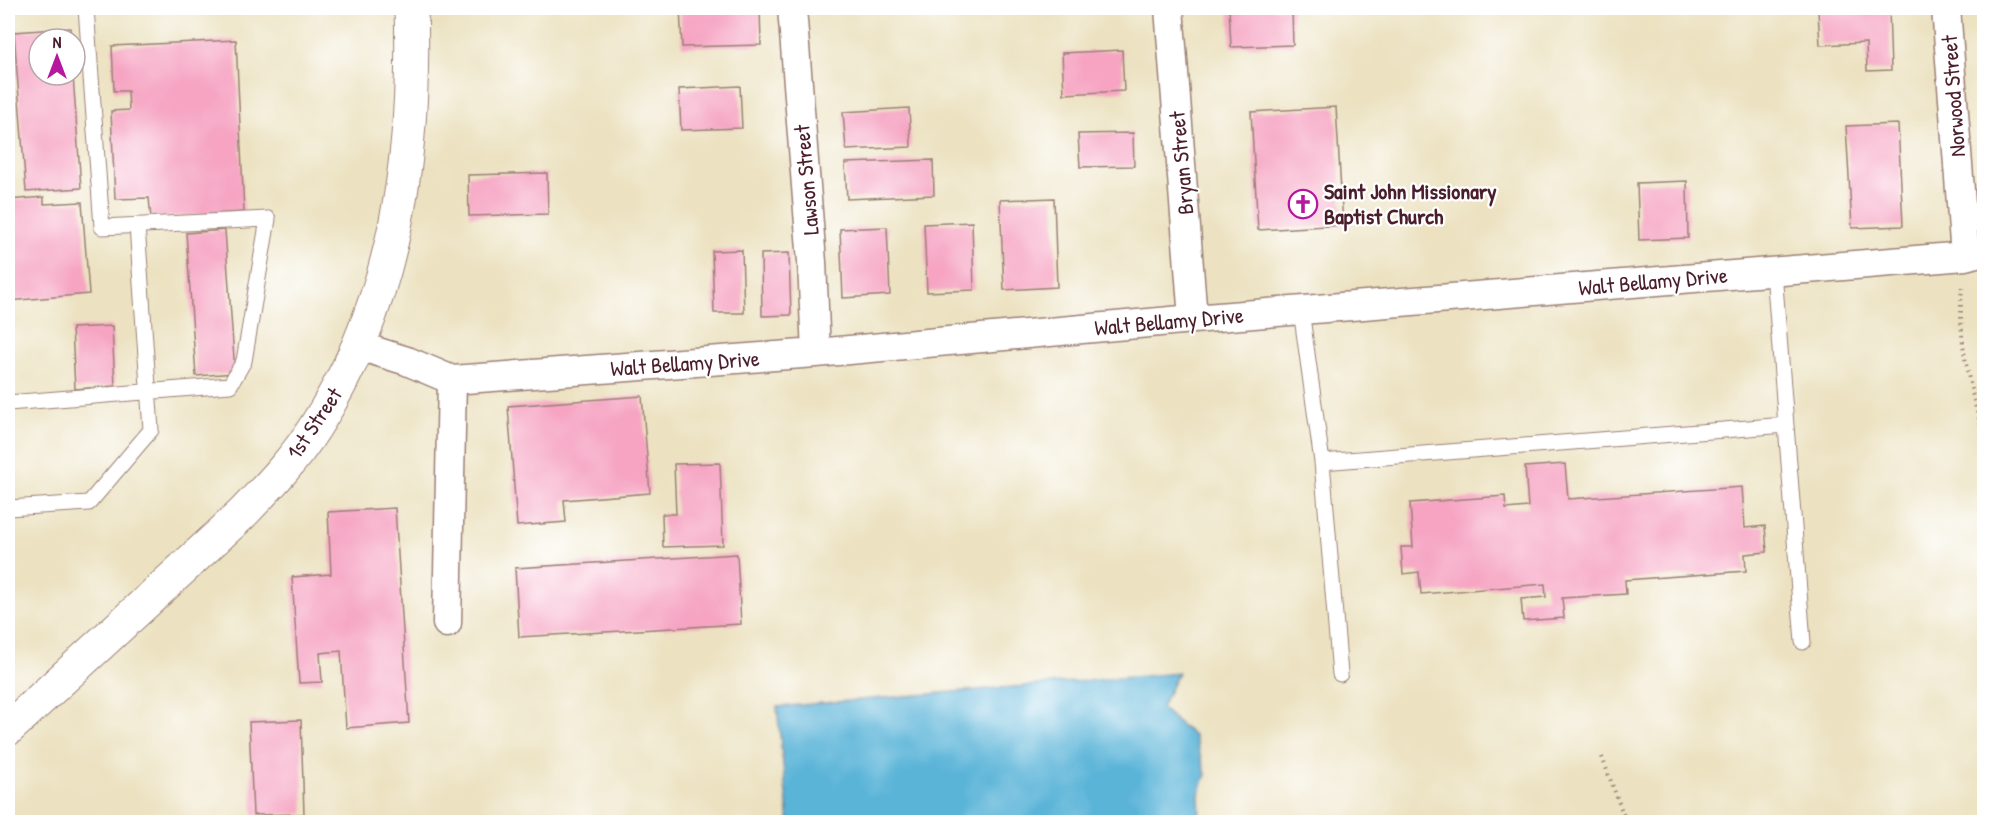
<svg xmlns="http://www.w3.org/2000/svg" width="1992" height="830" font-family="'Patrick Hand',sans-serif">
	<style>
		.water { fill: #5ab4d8; stroke: #526a82; stroke-width: 1.5 }
		.building { fill: #f6a4c2 }
		.lines { fill: none; stroke-linecap: round; stroke-linejoin: round }
		.service-casing { stroke: #9b8076; stroke-width: 17 }
		.minor-casing { stroke: #9b8076; stroke-width: 31 }
		.secondary-casing { stroke: #9b8076; stroke-width: 35 }
		.path { stroke: #9b8076; stroke-width: 4; stroke-dasharray: 1.5 4.5; stroke-linecap: butt }
		.service { stroke: #fff; stroke-width: 15 }
		.minor { stroke: #fff; stroke-width: 28 }
		.secondary { stroke: #fff; stroke-width: 33 }
		.labels { text-anchor: middle; dominant-baseline: central; stroke-width: 4.5; stroke-linejoin: round; paint-order: stroke }
		.street-label { font-size: 22px; fill: #4a1f2b; stroke: #fff }
		.poi-label { font-size: 22px; font-weight: bold; fill: #4a1f2b; stroke: #fff; text-anchor: start }
	</style>
	<rect width="100%" height="100%" fill="#fff"/>
	<filter id="ink" filterUnits="userSpaceOnUse"><feTurbulence type="fractalNoise" baseFrequency=".0167" numOctaves="2"/><feDisplacementMap in="SourceGraphic" scale="12" xChannelSelector="R" yChannelSelector="G"/><feConvolveMatrix kernelMatrix="1 2 1 2 8 2 1 2 1" color-interpolation-filters="sRGB"/></filter>
	<filter id="wash" filterUnits="userSpaceOnUse"><feTurbulence type="fractalNoise" baseFrequency=".008" numOctaves="4" result="noise"/><feDisplacementMap in="SourceGraphic" scale="24" xChannelSelector="R" yChannelSelector="G"/><feGaussianBlur stdDeviation="1.35" result="paint"/><feColorMatrix in="noise" values="0 0 0 0 0 0 0 0 0 0 0 0 0 0 0 0 0 1.4 0 .05"/><feComposite in="paint" operator="in"/></filter>
	<g filter="url(#wash)">
		<rect width="100%" height="100%" fill="#ece2c1"/>
		<!-- water -->
		<path class="water" d="M1178,673L1161,708L1194,736L1206,774L1199,794L1200,822H789L777,707Z"/>
		<g id="blocks">
			<!-- building -->
			<path class="building" d="M680,8H760L761,45L682,47Z
				M1229,8H1292L1293,45L1231,47Z
				M1889,8L1891,70L1867,71L1866,43L1820,45L1818,11Z
				M70,28L71,39H39V75H73L81,188L26,192L14,32Z
				M236,40L244,212L151,218L149,198L115,199L111,111L129,110L128,91H114L112,46Z
				M1122,50L1124,91L1064,94L1062,53Z
				M740,86L742,128L681,130L679,89Z
				M1336,107L1343,225L1258,230L1251,112Z
				M909,108L911,147L846,150L843,112Z
				M1898,124L1903,226L1852,228L1846,126Z
				M1133,133L1134,166L1080,167L1078,134Z
				M933,160L934,195L847,199L845,163Z
				M547,173L548,214L469,216L468,175Z
				M1687,181L1688,238L1639,240L1637,183Z
				M44,197V204L82,202L89,294L8,301V200Z
				M1054,198L1057,287L1004,290L1000,200Z
				M972,222L974,290L927,292L924,224Z
				M887,227L890,295L843,298L840,229Z
				M225,230L235,373L196,376L186,233Z
				M742,250L744,313H714L712,251Z
				M789,253L791,315L762,316L761,254Z
				M112,326L115,386L75,389L72,328Z
				M642,396L650,493L564,500L566,522L517,526L508,406Z
				M720,463L723,545L663,547L662,514H676L674,464Z
				M1565,464L1568,499L1742,487L1745,528L1765,526L1767,552L1745,554L1746,571L1625,580L1626,594L1562,598L1564,618L1523,621L1521,599L1546,597L1545,584L1421,594L1419,572L1403,574L1401,547H1413L1410,503L1505,496L1506,509L1528,507L1525,467Z
				M395,508L409,723L346,728L341,651L320,653L322,682L299,683L292,577L331,574L328,512Z
				M737,554L741,624L519,637L515,568Z
				M301,720L304,814L253,815L249,722Z"/>
		</g>
	</g>
	<g filter="url(#ink)">
		<use href="#blocks" fill-opacity="0" stroke="#9b8076" stroke-width="1.5"/>
		<g class="lines">
			<!-- service casing -->
			<g class="service-casing">
				<path id="service" d="M1774,272L1803,642
					M1301,310L1322,462L1340,674
					M8,403L230,385L244,361L268,219L102,227L86,8
					M1322,462L1786,425
					M8,508L89,503L151,430L137,225"/>
			</g>
			<!-- minor casing -->
			<g class="minor-casing">
				<path id="minor" d="M792,8L812,262L816,353
					M1169,8L1193,319
					M1946,8L1965,256
					M359,346L407,361L452,380L816,353L1193,319L1965,256L1984,251
					M447,623L452,380"/>
			</g>
			<!-- secondary casing -->
			<g class="secondary-casing">
				<path id="secondary" d="M8,729L242,514C268,487 295,459 315,427C396,302 416,153 411,8"/>
			</g>
			<!-- path -->
			<path class="path" d="M1962,287C1957,337 1970,389 1984,437
				M1602,757L1626,822"/>
			<!-- service -->
			<use href="#service" class="service"/>
			<!-- minor -->
			<use href="#minor" class="minor"/>
			<!-- secondary -->
			<use href="#secondary" class="secondary"/>
		</g>
	</g>
	<!-- icons -->
	<defs>
		<g id="church-ring" transform="scale(1.5)"><circle r="9.5" fill="#fff" stroke="#b5179e" stroke-width="1.5"/><path d="M-1.2-6h2.4v3.5h3.3v2.4h-3.3V6h-2.4V-.1h-3.3v-2.4h3.3Z" fill="#b5179e"/></g>
	</defs>
	<g fill-rule="evenodd">
		<use href="#church-ring" x="1303" y="204"/>
	</g>
	<g class="labels">
		<!-- street labels -->
		<g class="street-label">
			<text transform="translate(1953 96) rotate(-94)">Norwood Street</text>
			<text transform="translate(1181 163) rotate(-95)">Bryan Street</text>
			<text transform="translate(806 180) rotate(-95)">Lawson Street</text>
			<text transform="translate(1653 281) rotate(-5)">Walt Bellamy Drive</text>
			<text transform="translate(1169 321) rotate(-5)">Walt Bellamy Drive</text>
			<text transform="translate(685 363) rotate(-4)">Walt Bellamy Drive</text>
			<text transform="translate(314 423) rotate(-56)">1st Street</text>
		</g>
		<!-- poi labels -->
		<g class="poi-label">
			<text x="1324" y="191">Saint John Missionary<tspan x="1324" dy="25">Baptist Church</tspan></text>
		</g>
	</g>
	<!-- margin -->
	<rect width="1992" height="830" fill="none" stroke="#fff" stroke-width="30"/>
	<!-- north arrow -->
	<g transform="translate(57 57)"><circle r="28" fill="#ffffff" stroke="#b7a5aa" stroke-width="1.5"/>
	<path d="M0-4.5L10 22L0 15L-10 22Z" fill="#b5179e"/>
	<text y="-9" font-size="16" font-weight="bold" text-anchor="middle" fill="#4a1f2b">N</text>
	</g>
</svg>
